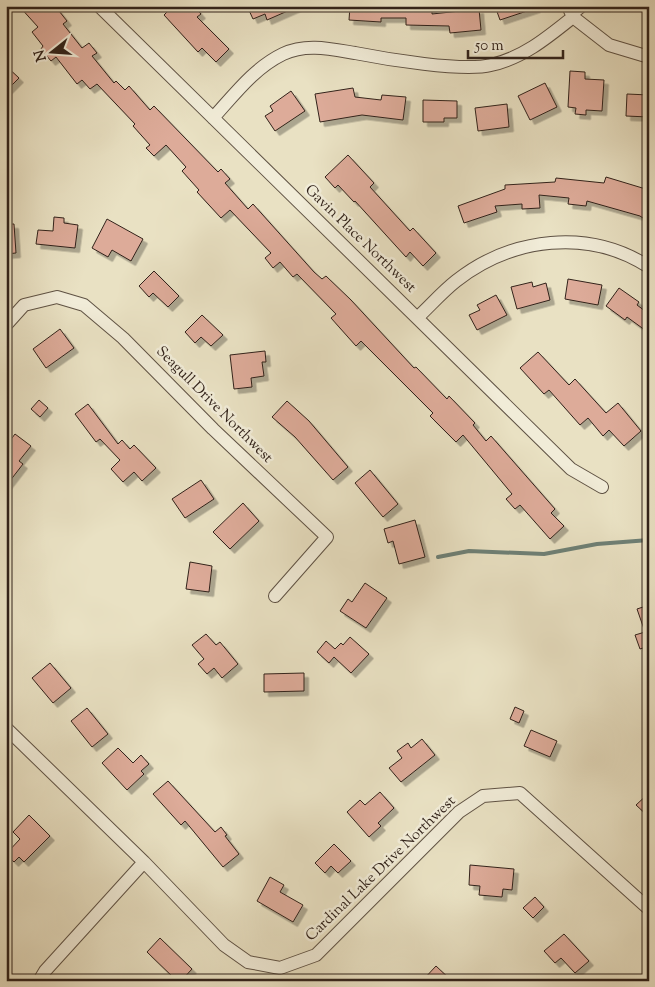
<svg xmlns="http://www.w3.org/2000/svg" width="655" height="987" font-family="'Sorts Mill Goudy',serif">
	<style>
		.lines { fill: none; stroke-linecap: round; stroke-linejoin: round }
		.stream { stroke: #6e8076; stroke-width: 4 }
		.building { fill: #ddab99; stroke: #31221a; filter: url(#shadow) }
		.lane-casing { stroke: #5f5244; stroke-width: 8 }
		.street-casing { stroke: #5f5244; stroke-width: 14 }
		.lane { stroke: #f1ecd8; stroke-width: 6 }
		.street { stroke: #f1ecd8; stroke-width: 12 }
		.labels { text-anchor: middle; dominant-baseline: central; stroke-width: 5; stroke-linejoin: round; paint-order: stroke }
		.street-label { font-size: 15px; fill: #31221a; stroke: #f1ecd8 }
	</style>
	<defs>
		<filter id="shadow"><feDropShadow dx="4.5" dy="4.5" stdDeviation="0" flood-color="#0004"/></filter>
	</defs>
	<rect width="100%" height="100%" fill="#e9e1c3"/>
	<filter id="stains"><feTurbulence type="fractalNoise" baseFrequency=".004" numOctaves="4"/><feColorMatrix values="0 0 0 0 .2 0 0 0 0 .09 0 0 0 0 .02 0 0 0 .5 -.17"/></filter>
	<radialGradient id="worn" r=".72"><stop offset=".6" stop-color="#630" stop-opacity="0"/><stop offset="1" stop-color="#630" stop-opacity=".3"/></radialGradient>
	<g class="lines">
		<!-- stream -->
		<path class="stream" d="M438,557L469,551L544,554L597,544L649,540"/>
	</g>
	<!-- building -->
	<path class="building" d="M19,6H55L67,21L63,24L82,48L89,43L97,53L92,56L114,83L116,81L125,90L129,86L150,110L154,106L218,172L221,169L230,179L225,183L248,209L253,204L314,272L322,279L326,276L351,300L414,368L416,367L447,399L449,396L475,423L473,425L486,441L491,436L555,509L551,513L564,526L550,539L520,505L515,509L506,499L512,494L463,435L456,442L430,416L433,413L361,341L356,346L331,318L336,314L297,274L293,277L280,262L273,268L265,258L271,253L230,210L221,218L197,192L199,190L182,171L186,167L166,145L154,156L146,148L150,145L133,126L135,124L97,84L90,89L82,80L77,84L56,57L51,61L41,49L43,46L32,32L38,27Z
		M162,6H194L201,14L197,17L229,49L216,62L202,48L198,52L164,15L167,12Z
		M247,6H299L267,20L265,14L253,19Z
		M350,6H432V14L479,9L481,30L450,33L449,26L406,25V18H381V22L349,20Z
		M495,6H535L536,8L500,20Z
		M6,66L19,78L6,91Z
		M570,71L585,72V79L604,80L602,111L586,110V115L575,114L576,108L568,107Z
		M545,83L557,107L530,120L518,96Z
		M353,88L355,97L381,100L382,95L406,97L403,120L362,115L320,122L315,94Z
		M291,91L305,111L275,131L265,116L273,111L270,106Z
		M627,94L649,95V117L626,116Z
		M423,100L457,101V118H444V122H423Z
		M507,104L509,127L478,131L475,108Z
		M348,155L374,183L370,187L410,231L413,228L436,253L423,266L410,252L406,257L355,201L354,202L338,185L335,188L325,177Z
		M606,177L649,190V222L640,216L587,201L586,206L568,204L569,198L539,195L540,208L522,209V204L495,206L497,212L464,223L458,206L505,189V185L555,182L556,178L604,183Z
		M54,217L64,218V223L78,225L75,248L36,244L38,230L53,231Z
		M107,219L143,239L131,261L112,250L108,257L92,248Z
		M6,224H14L16,253L6,254Z
		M154,271L179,296L168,307L153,293L149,297L139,286Z
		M568,279L602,285L598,305L565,299Z
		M532,282L533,287L546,283L550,300L517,309L511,287Z
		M619,288L639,302L637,305L649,314V333L627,317L625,320L606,306Z
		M496,295L507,315L477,330L469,315L480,310L477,305Z
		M202,315L223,335L211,346L201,337L195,343L185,332Z
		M60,329L74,348L46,368L33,349Z
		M265,351L266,362H262L264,376L251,378L252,387L234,389L230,355Z
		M538,352L569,385L575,379L606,413L618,403L641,431L624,446L609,430L603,436L588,418L580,425L549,390L544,394L520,368Z
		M39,400L48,408L40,417L31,409Z
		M287,401L309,421L348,467L333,480L295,437L272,417Z
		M88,404L118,444L122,440L130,449L134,445L156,468L142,481L134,472L123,482L111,469L120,460L100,439L96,442L75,414Z
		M15,434L31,446L19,461L23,464L6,486V446Z
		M370,470L398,504L383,517L355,483Z
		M201,480L214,499L185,518L172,499Z
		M243,503L259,521L230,549L213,532Z
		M415,520L425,557L399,564L393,541L388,543L384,529Z
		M190,562L212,566L209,592L186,589Z
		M365,583L387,598L366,628L340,611L348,599L352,602Z
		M649,605V646L640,649L635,635L645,632L637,609Z
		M206,634L216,645L220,642L238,664L222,678L214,668L207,674L198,664L204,659L192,645Z
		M350,637L369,654L351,673L334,657L329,663L317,652L326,641L335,649L341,643L343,645Z
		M50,663L71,688L53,703L32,678Z
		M304,673V691L264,692V674Z
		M515,707L524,711L519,723L510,719Z
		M87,708L108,734L92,747L71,721Z
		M531,730L557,741L550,757L524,746Z
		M422,739L435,755L401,782L389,768L402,758L397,751L408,743L411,748Z
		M118,748L133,763L141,755L149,764L141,771L144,774L127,790L102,763Z
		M168,781L215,832L221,827L227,835L225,836L239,854L223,867L185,821L181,825L153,794Z
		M380,792L394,808L378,823L381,826L369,837L347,812L360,800L365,805Z
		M649,793V817L636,805Z
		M29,815L50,836L24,862L19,857L14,862L6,854L20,839L13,832Z
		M334,844L351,861L338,873L331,866L325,873L315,863Z
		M470,865L514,869L512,890L503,889L502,897L479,895L480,886L469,885Z
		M270,877L284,885L280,892L303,905L293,922L257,901Z
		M535,897L544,907L533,918L523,908Z
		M564,934L589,961L575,973L561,958L555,963L544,951Z
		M160,938L192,969L181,981H177L147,952Z
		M436,966L452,981H422Z"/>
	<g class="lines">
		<!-- lane casing -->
		<g class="lane-casing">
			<path id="lane" d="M573,17L586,6"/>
		</g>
		<!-- street casing -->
		<g class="street-casing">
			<path id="street" d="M99,6L571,469L602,487
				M568,6L573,17L609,45L649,57
				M213,118C234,95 254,68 283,54C306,43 331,49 355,53C385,59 463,72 491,65C523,58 548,37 573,17
				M417,318C430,306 442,292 456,281C512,237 589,228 649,267
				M6,325L24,305L57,297L84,305L123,338L213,429L327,537L275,596
				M6,728L144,862L224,945L248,962L280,968L316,955L459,812L483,796L520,793L649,909
				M39,981L45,971L144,862"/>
		</g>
		<!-- lane -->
		<use href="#lane" class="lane"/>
		<!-- street -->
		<use href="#street" class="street"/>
	</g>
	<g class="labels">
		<!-- street labels -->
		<g class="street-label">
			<text transform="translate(360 239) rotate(44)">Gavin Place Northwest</text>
			<text transform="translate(214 405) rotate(45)">Seagull Drive Northwest</text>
			<text transform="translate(381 869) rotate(-44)">Cardinal Lake Drive Northwest</text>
		</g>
	</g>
	<!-- margin -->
	<rect width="655" height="987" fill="none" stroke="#e9e1c3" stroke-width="25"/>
	<rect x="8" y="8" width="640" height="972" fill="none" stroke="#31221a" stroke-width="2.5"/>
	<rect x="12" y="12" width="630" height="962" fill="none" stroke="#31221a"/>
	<!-- north arrow -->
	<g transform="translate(52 52) rotate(253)" stroke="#f1ecd8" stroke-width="4" paint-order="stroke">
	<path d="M0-4L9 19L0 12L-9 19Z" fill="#31221a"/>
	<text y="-8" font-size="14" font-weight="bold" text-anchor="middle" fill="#31221a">N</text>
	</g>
	<!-- scale -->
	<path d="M468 50v8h95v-8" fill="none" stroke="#31221a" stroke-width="2.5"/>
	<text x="475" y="50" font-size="15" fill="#31221a" stroke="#f1ecd8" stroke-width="4" paint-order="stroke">50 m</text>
	<rect width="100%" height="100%" filter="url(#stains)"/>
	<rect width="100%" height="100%" fill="url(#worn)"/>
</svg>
